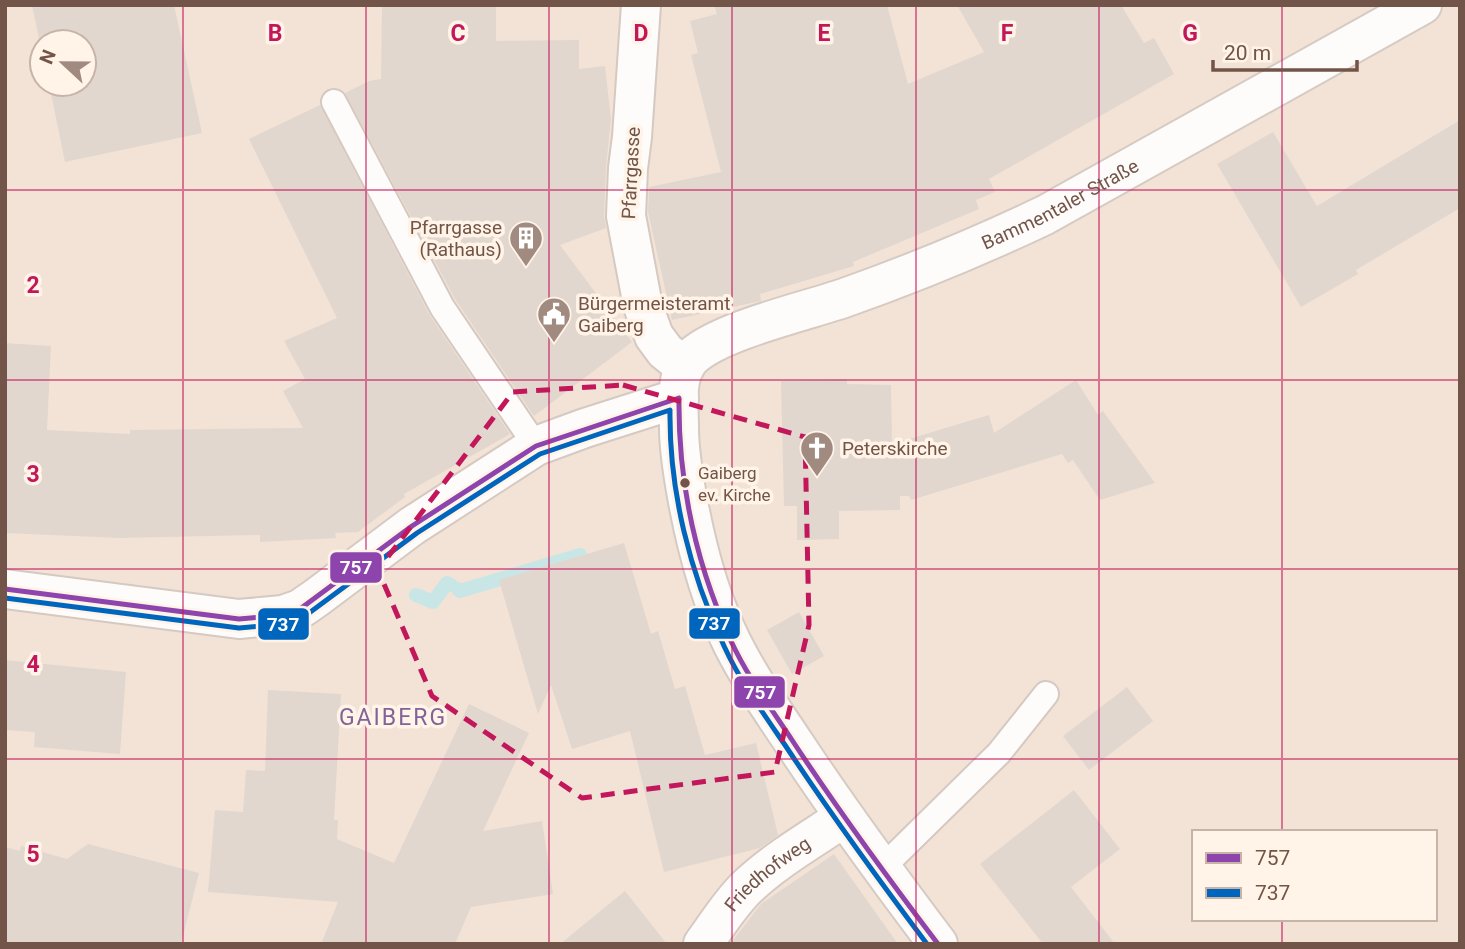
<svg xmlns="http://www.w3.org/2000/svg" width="1465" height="949" font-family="Roboto,sans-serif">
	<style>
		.residential { fill: #f2e3d6; fill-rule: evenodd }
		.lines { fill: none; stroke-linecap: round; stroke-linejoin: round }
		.stream { stroke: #c8e6e6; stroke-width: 14 }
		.building { fill: #e2d7ce }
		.lane-casing { stroke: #d5c9c1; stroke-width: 28 }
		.street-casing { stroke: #d5c9c1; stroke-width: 42 }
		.secondary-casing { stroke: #d6cbc3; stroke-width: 42 }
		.lane { stroke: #fefcfb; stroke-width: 24 }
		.street { stroke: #fefcfb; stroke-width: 38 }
		.secondary { stroke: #fefcfb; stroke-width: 38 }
		.bus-1-casing { stroke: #fff4e7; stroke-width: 10 }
		.bus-2-casing { stroke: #fff4e7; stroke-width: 10 }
		.bus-1 { stroke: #8e44ad; stroke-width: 5 }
		.bus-2 { stroke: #0065bd; stroke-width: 5 }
		.marked { fill: none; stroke: #c2185b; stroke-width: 5; stroke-dasharray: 14 9; stroke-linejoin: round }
		.grid { fill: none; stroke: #c2185b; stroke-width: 2; stroke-opacity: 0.55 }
		.bus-dot { fill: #735448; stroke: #fff4e7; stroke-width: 2.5 }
		.labels { text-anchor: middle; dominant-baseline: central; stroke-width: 7; stroke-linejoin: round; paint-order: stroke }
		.bus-label { font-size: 17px; fill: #735448; stroke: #fff4e7; text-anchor: start }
		.street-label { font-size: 19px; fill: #735448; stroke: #fff4e7 }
		.poi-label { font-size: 19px; fill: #735448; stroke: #fff4e7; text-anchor: start }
		.quarter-label { font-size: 23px; letter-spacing: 2px; fill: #826397; stroke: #fff4e7 }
		.grid-label { font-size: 23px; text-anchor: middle; font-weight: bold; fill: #c2185b; stroke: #fff4e7; stroke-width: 7; stroke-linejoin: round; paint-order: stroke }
		.line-badge { stroke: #fff4e7; stroke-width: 2.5 }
		.badge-label { font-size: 19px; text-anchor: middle; font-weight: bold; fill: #fff }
	</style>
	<rect width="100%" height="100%" fill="#f6eee6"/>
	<!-- residential -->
	<path class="residential" d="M5,5H1460V944H5ZM42,42H84V84H42ZM1194,832H1435V919H1194Z"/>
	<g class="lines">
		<!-- stream -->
		<path class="stream" d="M458,589L460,591L580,555
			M416,595L433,602L447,583L451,585"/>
	</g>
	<!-- building -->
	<path class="building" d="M32,5H174L202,133L65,162L49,84H84V42H42V53Z
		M382,5H496V41L579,40V69L605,66L611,119L606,167L604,215L606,228L560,245L632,342L534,416L455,299L345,93L369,81L381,79Z
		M714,5H887L908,84L984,52L957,5H1121L1144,43L1154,38L1174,74L989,179L995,192L976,200L979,209L853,262L854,266L760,294L761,301L672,320L648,212L649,187L721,172L691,55L698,53L690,21L717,14Z
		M320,105L429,314L510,434L404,494L405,497L358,532L335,533L336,538L260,542V535L120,538L5,533V343L51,346L47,430L130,434V430L303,428L283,391L305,379L284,341L337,318L249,139Z
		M1460,120V208L1356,270L1358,274L1301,307L1217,164L1273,132L1317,206Z
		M847,379V384L891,385L892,444L989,415L994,433L1076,380L1098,415L1103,411L1155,483L1100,500L1073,460L1068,463L1062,454L911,500L909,496H900V510L839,511V539L797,540V506H784L781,381Z
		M624,543L651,634L658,631L675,689L685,686L705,755L756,743L778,835L760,848L664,872L630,731L572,749L551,685L538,714L499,580Z
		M799,612L824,656L792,674L767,630Z
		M5,660L126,672L120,754L34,747L35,732L5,730Z
		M1127,687L1153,721L1089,770L1063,736Z
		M268,690L341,694L334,820H338L337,839L394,863L469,704L529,733L483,831L542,821L553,894L471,907L455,944H321L338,902L208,892L215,810L243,812L246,770L265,771Z
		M1074,790L1120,849L1071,887L1115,944H1043L980,864Z
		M88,844L199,873L181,944H5V847L20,851L21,846L67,859Z
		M834,854L898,944H730L761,904Z
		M625,891L667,944H560Z"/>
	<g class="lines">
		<!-- lane casing -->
		<g class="lane-casing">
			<path id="lane" d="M334,102L442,307L536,446
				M881,869L999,753L1046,694"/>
		</g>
		<!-- street casing -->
		<g class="street-casing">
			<g id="street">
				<path d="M641,5L632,137L628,168L626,216L643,306L654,336L665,351L685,367"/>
				<path d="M5,589L239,619L283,615L300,609L316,598L412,526L536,446L585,428L679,398"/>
				<path id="s1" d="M703,944C717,925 729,905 746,888C775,860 811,840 843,818"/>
			</g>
		</g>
		<!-- secondary casing -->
		<g class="secondary-casing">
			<g id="secondary">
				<path id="s2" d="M938,944C889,879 841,814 796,746C774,713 750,679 732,643C709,597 696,546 687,496C683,474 679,451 679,428C679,406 674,374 692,357C719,331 806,311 844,298C912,274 980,246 1045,215L1422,5"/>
			</g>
		</g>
		<!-- lane -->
		<use href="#lane" class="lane"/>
		<!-- street -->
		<use href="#street" class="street"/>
		<!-- secondary -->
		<use href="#secondary" class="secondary"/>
		<!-- bus-1 casing -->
		<g class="bus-1-casing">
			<path id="bus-1" d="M679,398C678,482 696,564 731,641C747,676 771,708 792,740C838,810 887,877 938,944
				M5,589L239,619L283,615L300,609L412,526L536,446L679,398"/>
		</g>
		<!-- bus-2 casing -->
		<g class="bus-2-casing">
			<path id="bus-2" d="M5,598L239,628L285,624L305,616L417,533L540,454L670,410C669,491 690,573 724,646C740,681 763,713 785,745C830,813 878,879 927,944"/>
		</g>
		<!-- bus-1 -->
		<use href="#bus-1" class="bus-1"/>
		<!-- bus-2 -->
		<use href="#bus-2" class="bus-2"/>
	</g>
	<!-- marked area -->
	<path class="marked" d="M623,385L805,437L809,625L775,772L582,798L432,696L378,570L513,392Z"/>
	<!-- grid -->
	<path class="grid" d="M183,5V944M366,5V944M549,5V944M732,5V944M916,5V944M1099,5V944M1282,5V832M5,190H1460M5,380H1460M5,569H1460M5,759H1460M1282,919V944"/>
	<!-- icons -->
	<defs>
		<g id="building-pin" transform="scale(1.75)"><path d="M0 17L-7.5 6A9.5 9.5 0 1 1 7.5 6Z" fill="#a18a7f" stroke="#fff4e7"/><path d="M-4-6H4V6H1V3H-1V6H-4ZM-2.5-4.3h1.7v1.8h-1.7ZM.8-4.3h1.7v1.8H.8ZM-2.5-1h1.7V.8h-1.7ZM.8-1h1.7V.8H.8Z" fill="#fff"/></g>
		<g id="civic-pin" transform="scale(1.75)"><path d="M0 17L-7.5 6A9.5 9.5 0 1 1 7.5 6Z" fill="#a18a7f" stroke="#fff4e7"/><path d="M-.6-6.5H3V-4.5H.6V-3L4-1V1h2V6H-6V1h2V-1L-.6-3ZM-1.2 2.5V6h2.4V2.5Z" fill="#fff"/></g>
		<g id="church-pin" transform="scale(1.75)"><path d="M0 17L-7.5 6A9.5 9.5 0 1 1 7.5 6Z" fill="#a18a7f" stroke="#fff4e7"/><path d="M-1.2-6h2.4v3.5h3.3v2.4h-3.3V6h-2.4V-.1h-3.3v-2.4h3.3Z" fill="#fff"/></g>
	</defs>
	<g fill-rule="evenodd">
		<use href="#building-pin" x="526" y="238"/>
		<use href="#civic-pin" x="554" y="314"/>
		<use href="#church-pin" x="817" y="448"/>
	</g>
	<!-- markers -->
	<circle class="bus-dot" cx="685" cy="483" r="6"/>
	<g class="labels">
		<!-- bus labels -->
		<g class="bus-label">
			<text x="698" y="473">Gaiberg<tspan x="698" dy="22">ev. Kirche</tspan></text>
		</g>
		<!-- street labels -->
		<g class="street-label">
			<text transform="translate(631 173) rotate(-87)">Pfarrgasse</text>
			<text stroke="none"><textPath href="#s2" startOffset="1062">Bammentaler Straße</textPath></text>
			<text stroke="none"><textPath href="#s1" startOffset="96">Friedhofweg</textPath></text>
		</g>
		<!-- poi labels -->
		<g class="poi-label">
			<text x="502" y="227" text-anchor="end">Pfarrgasse<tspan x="502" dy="22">(Rathaus)</tspan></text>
			<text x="578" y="303">Bürgermeisteramt<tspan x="578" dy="22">Gaiberg</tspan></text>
			<text x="842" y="448">Peterskirche</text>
		</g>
		<!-- quarter labels -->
		<g class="quarter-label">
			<text x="393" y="717">GAIBERG</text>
		</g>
	</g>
	<g class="grid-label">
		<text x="275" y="41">B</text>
		<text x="458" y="41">C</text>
		<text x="641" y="41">D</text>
		<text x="824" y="41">E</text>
		<text x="1007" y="41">F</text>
		<text x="1190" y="41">G</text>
		<text x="33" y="293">2</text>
		<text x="33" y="482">3</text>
		<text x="33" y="672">4</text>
		<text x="33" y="862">5</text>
	</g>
	<g class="line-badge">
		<rect x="329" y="551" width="54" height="33" rx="7" fill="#8e44ad"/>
		<rect x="688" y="607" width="53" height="33" rx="7" fill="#0065bd"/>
		<rect x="257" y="607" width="53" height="34" rx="7" fill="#0065bd"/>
		<rect x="733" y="675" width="53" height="34" rx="7" fill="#8e44ad"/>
	</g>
	<g class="badge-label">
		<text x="356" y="574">757</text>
		<text x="714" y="630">737</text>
		<text x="283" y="631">737</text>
		<text x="760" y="699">757</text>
	</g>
	<!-- border -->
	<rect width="1465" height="949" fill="none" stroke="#735448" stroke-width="14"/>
	<!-- legend -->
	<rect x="1192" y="830" width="245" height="91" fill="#fff4e7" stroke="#c7b4a7" stroke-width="2"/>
	<rect x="1206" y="853" width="35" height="10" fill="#8e44ad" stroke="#c7b4a7" stroke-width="2"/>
	<text x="1255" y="865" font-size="21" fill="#735448">757</text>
	<rect x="1206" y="888" width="35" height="10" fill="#0065bd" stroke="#c7b4a7" stroke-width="2"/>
	<text x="1255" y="900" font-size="21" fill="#735448">737</text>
	<!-- north arrow -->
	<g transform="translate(63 63) rotate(292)"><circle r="33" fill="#fff4e7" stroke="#c7b4a7" stroke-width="2"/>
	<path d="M0-5L12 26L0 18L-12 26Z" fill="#a18a7f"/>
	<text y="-10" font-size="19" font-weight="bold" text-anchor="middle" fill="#735448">N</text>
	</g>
	<!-- scale -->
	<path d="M1213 60v10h144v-10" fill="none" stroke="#735448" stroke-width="3.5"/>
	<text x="1224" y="60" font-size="21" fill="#735448" stroke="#fff4e7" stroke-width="5" paint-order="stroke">20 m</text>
</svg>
